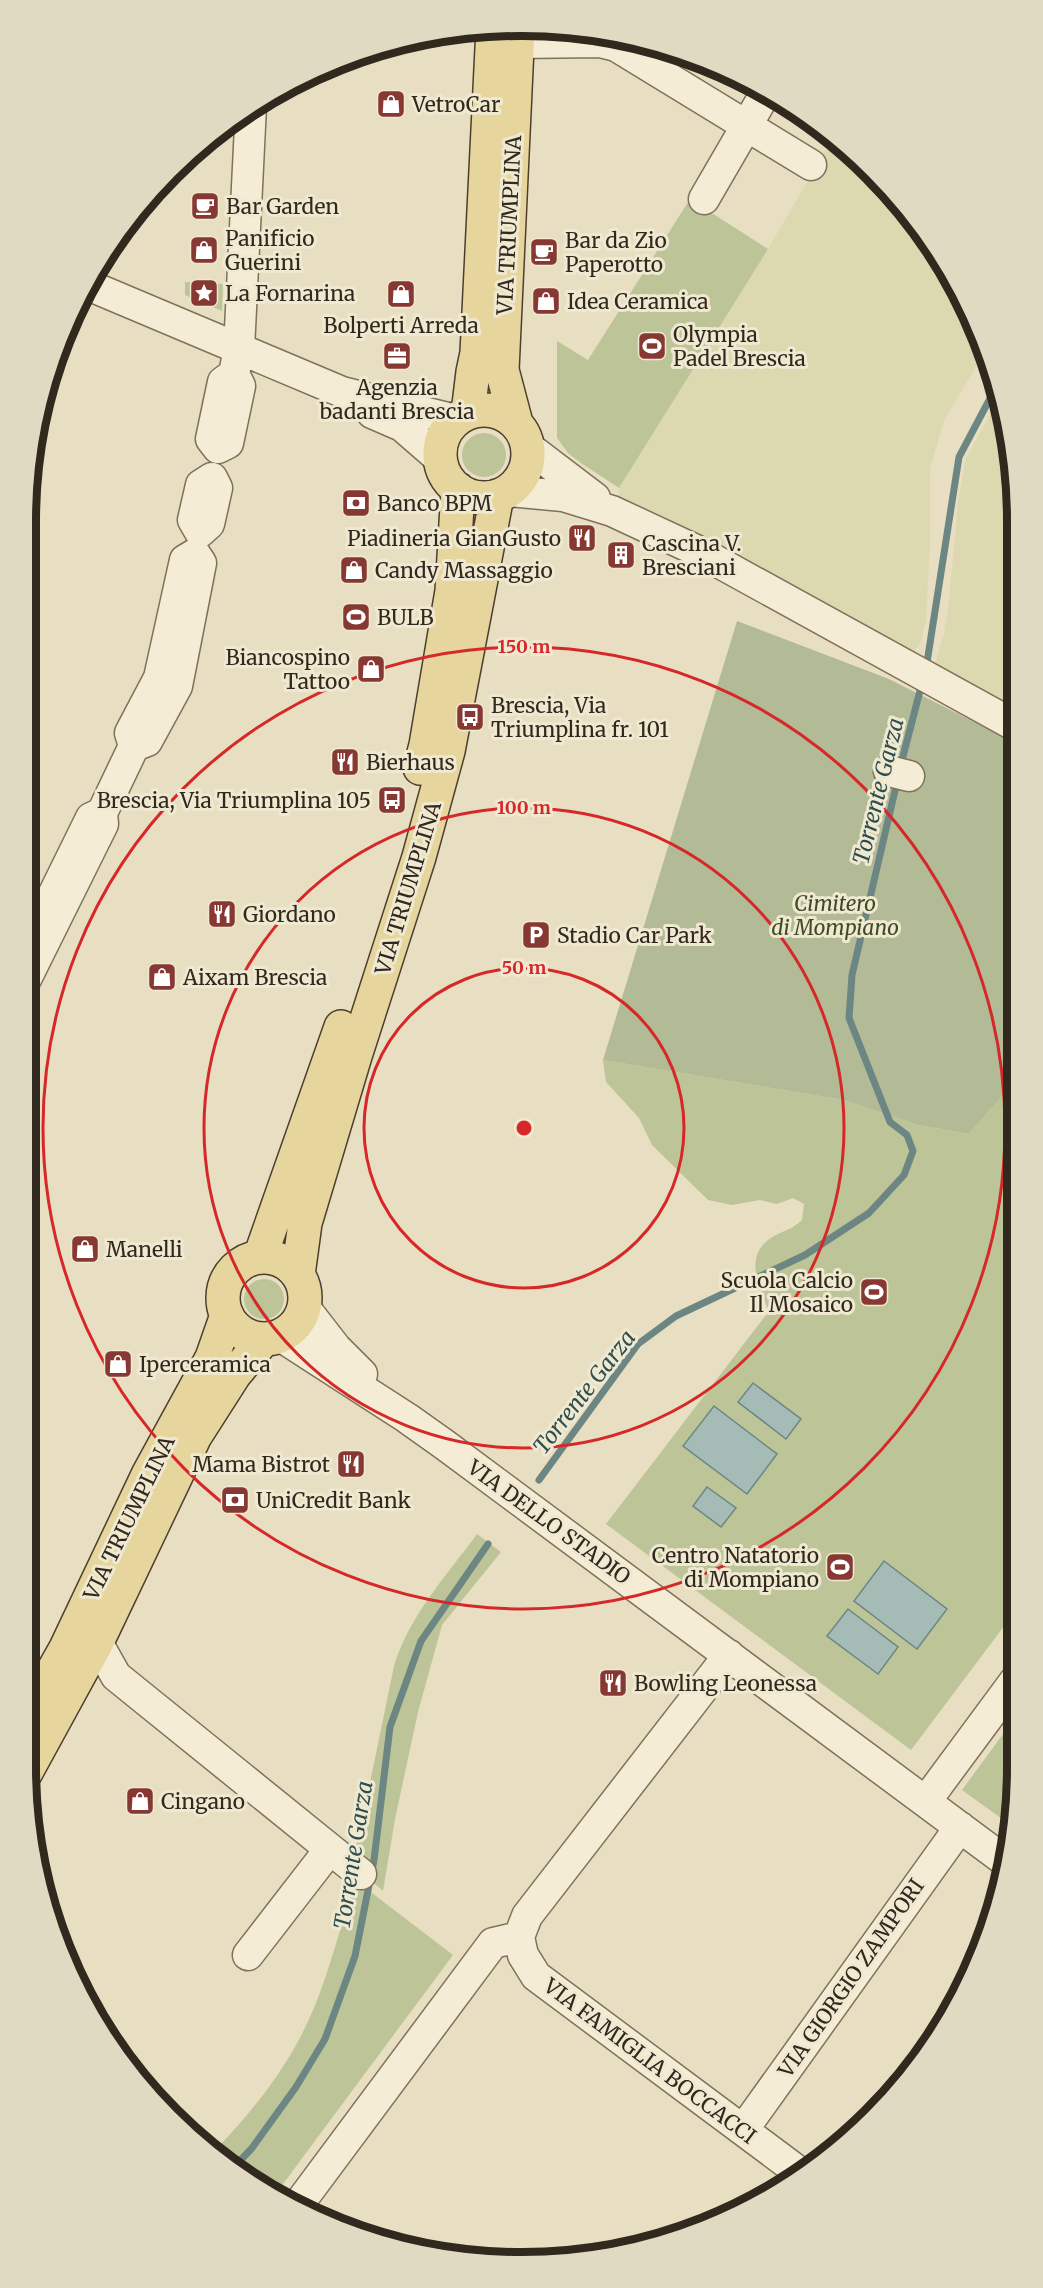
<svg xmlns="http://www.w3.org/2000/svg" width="1043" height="2288" font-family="Merriweather,serif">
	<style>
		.farmland { fill: #dcd8b0 }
		.green { fill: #bcc498 }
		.cemetery { fill: #b3ba96 }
		.water { fill: #a4bbb6; stroke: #6c8783; stroke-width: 1.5 }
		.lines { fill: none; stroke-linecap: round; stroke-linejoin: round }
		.stream { stroke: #6c8783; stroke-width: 7 }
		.minor-casing { stroke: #7f715b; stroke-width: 33 }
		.major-casing { stroke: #4d3f2f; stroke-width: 36 }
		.minor { stroke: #f4ecd4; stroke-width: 30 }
		.major { stroke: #e7d59e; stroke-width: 33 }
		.ring { fill: none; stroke: #d62828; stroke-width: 3 }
		.labels { text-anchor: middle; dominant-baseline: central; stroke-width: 6; stroke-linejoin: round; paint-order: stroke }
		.poi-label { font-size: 21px; fill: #31281e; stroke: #f0e9d1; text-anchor: start }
		.street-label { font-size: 21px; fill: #31281e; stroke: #f0e9d1 }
		.park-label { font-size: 21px; font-style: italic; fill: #3f4b27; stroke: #f0e9d1 }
		.water-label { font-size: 22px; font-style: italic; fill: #2f4f4f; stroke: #f0e9d1 }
		.rim { fill: none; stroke: #31281e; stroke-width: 8 }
		.centre { fill: #d62828; stroke: #f0e9d1; stroke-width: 3 }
		.ring-label { font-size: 18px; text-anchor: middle; font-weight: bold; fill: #d62828; stroke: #f0e9d1; stroke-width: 6; stroke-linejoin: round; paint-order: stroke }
	</style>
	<rect width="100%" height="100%" fill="#e8dfc2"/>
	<!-- farmland -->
	<path class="farmland" d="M833,138L915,219L980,331L985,352L944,420L930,469V541L926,621L920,643L912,655L618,501L619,488L768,249Z
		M998,400L1013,456L1014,714L934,667L944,634L949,601L958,502L966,458Z"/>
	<!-- green -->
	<path class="green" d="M690,199L768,249L619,488L581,463L568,453L557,438V341L588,360Z
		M185,282L223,284L222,311L185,295Z
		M462 455a22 22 0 1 1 44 0a22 22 0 1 1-44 0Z
		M603,1060L844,1100L918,1125L969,1134L1015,1081L1017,1609L911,1750L606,1524L769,1311C757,1283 742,1251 778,1234C789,1229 793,1228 802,1220L804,1204L793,1198L777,1204L760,1200L732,1205L708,1200L652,1145L639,1118L606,1082Z
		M244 1299a20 20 0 1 1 40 0a20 20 0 1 1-40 0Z
		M477,1534L501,1552L442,1625L418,1712L395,1819L383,1891L346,1859L358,1841L394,1666C409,1616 447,1575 477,1534Z
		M1017,1715V1767L1012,1826L962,1790Z
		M355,1880L453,1955L274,2196L216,2149C249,2115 279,2078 301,2036C326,1988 339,1931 355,1880Z"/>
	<!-- cemetery -->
	<path class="cemetery" d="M737,621L889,679L1014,742L1015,1081L969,1134L918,1125L844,1100L603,1060Z"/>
	<!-- water -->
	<path class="water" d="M753,1383L801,1419L786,1439L738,1402Z
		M714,1406L777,1454L747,1494L683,1446Z
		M707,1487L736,1508L721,1527L693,1506Z
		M884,1561L947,1609L917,1649L854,1601Z
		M848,1609L898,1647L878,1674L827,1636Z"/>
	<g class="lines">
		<!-- stream -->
		<path class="stream" d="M926,669L959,457L995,389
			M900,768L922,683
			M539,1480L638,1344L676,1316L805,1255L869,1213L904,1175L913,1151L907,1135L890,1122L849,1018L852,975L897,782
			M236,2165L252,2148L296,2087L325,2039L355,1956L374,1860L390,1727L421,1641L488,1544"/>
		<!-- minor casing -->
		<g class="minor-casing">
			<path id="minor" d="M518,43L600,42L616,46L811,165
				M704,199L765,94
				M88,285L342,392L456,420
				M234,374L240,386L228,443L218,448L211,439L223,382L234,374L239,349L251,106
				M372,413L402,426L440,459
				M528,447L595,498
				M212,478L217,488L209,524L200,532L193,520L201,485Z
				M508,491L563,496L612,511L700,552L1014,725
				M195,554L201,563L177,686L147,741L134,746L130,733L159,678L185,560Z
				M889,771L909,776
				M102,813L134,746
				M26,979L103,824L102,813L91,818L26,950
				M305,1308L336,1348L362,1374
				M280,1336L407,1418L445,1445L1008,1863
				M97,1642L116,1676L361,1874
				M926,1801L1017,1678
				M519,1937L523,1955L536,1976L799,2172
				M248,1955L330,1849
				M743,2130L960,1827
				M298,2205L493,1943L519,1937L527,1916L729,1655"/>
		</g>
		<!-- major casing -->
		<g class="major-casing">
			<path id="major" d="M440 454a44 44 0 1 1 88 0a44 44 0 1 1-88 0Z
				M468,413L473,372L477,353L493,28
				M516,423L502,370L518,26
				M420,768L426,745L452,591L458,489
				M260,1257L341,1027
				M223 1298a41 41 0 1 1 82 0a41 41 0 1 1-82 0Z
				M298,1275L305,1223L355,1056L419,857L448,751L497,496
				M26,1719L66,1648L148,1475L212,1358L227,1315
				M26,1772L97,1642L195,1436L234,1375L264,1339"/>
		</g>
		<!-- minor -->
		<use href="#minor" class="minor"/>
		<!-- major -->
		<use href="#major" class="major"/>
	</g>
	<!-- distance rings -->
	<g class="ring">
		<circle cx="524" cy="1128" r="160"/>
		<circle cx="524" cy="1128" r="320"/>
		<circle cx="524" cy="1128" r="481"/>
	</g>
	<!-- icons -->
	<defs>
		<g id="shop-square" transform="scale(1.5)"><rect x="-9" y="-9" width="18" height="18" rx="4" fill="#873833" stroke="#f0e9d1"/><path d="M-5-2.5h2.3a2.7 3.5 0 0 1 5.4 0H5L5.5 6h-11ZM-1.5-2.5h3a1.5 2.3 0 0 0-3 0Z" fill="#fff"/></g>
		<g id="cafe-square" transform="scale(1.5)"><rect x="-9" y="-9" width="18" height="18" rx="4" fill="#873833" stroke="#f0e9d1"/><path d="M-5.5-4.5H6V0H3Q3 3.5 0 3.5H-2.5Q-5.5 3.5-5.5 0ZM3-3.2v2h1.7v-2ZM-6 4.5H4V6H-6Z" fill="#fff"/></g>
		<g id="sight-square" transform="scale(1.5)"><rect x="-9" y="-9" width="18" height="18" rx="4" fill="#873833" stroke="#f0e9d1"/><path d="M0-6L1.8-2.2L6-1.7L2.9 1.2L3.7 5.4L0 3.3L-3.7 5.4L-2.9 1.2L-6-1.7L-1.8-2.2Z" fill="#fff"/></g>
		<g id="stadium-square" transform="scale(1.5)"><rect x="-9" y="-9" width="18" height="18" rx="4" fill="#873833" stroke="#f0e9d1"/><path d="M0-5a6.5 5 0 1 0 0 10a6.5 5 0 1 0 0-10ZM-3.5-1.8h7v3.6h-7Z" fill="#fff"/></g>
		<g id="office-square" transform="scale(1.5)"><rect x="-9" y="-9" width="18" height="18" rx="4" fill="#873833" stroke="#f0e9d1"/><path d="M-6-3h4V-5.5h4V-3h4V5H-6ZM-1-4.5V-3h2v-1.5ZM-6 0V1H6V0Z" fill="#fff"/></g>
		<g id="bank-square" transform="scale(1.5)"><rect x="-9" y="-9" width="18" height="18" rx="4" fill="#873833" stroke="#f0e9d1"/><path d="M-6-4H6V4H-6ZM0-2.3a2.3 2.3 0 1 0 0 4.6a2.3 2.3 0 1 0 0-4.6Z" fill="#fff"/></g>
		<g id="restaurant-square" transform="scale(1.5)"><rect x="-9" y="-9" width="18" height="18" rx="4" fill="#873833" stroke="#f0e9d1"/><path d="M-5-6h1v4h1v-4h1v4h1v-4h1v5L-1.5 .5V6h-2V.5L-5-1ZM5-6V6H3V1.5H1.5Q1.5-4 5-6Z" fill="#fff"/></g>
		<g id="building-square" transform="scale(1.5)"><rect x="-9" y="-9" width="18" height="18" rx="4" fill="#873833" stroke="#f0e9d1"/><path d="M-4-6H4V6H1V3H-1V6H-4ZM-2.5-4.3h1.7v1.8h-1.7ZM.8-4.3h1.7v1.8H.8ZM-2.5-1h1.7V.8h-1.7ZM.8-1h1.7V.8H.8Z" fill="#fff"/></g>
		<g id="bus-square" transform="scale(1.5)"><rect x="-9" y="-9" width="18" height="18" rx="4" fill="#873833" stroke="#f0e9d1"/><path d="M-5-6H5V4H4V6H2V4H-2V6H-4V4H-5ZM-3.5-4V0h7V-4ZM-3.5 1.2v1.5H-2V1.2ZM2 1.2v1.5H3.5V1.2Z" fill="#fff"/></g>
		<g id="parking-square" transform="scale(1.5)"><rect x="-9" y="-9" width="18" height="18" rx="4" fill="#873833" stroke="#f0e9d1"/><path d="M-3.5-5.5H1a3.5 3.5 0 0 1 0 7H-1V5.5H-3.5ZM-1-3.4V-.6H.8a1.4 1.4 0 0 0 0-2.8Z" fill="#fff"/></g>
	</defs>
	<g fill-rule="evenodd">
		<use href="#shop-square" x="391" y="104"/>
		<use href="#cafe-square" x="205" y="206"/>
		<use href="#shop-square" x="204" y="250"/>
		<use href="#cafe-square" x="544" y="252"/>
		<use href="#sight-square" x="204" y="293"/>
		<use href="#shop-square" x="401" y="294"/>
		<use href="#shop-square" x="546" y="301"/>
		<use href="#stadium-square" x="652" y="346"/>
		<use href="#office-square" x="397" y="356"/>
		<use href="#bank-square" x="356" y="503"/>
		<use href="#restaurant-square" x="582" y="538"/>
		<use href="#building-square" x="621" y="555"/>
		<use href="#shop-square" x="354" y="570"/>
		<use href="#stadium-square" x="356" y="617"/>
		<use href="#shop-square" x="371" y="669"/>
		<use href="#bus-square" x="470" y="717"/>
		<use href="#restaurant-square" x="345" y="762"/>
		<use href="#bus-square" x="392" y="800"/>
		<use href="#restaurant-square" x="222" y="914"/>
		<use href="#parking-square" x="536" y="935"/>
		<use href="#shop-square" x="162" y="977"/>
		<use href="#shop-square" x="85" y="1249"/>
		<use href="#stadium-square" x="874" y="1292"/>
		<use href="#shop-square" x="118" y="1364"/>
		<use href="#restaurant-square" x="351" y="1464"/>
		<use href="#bank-square" x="235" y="1500"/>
		<use href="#stadium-square" x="840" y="1567"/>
		<use href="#restaurant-square" x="613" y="1683"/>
		<use href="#shop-square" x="140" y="1801"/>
	</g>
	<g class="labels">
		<!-- poi labels -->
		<g class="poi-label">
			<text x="412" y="104">VetroCar</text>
			<text x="226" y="206">Bar Garden</text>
			<text x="225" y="238">Panificio<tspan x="225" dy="24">Guerini</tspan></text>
			<text x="565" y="240">Bar da Zio<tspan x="565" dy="24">Paperotto</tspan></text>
			<text x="225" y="293">La Fornarina</text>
			<text x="567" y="301">Idea Ceramica</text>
			<text x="401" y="325" text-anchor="middle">Bolperti Arreda</text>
			<text x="673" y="334">Olympia<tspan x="673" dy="24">Padel Brescia</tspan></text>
			<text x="397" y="387" text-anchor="middle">Agenzia<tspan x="397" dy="24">badanti Brescia</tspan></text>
			<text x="377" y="503">Banco BPM</text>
			<text x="561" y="538" text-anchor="end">Piadineria GianGusto</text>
			<text x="642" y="543">Cascina V.<tspan x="642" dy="24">Bresciani</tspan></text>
			<text x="375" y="570">Candy Massaggio</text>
			<text x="377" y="617">BULB</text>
			<text x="350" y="657" text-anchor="end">Biancospino<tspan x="350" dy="24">Tattoo</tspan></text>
			<text x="491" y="705">Brescia, Via<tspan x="491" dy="24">Triumplina fr. 101</tspan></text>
			<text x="366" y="762">Bierhaus</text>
			<text x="371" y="800" text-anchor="end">Brescia, Via Triumplina 105</text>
			<text x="243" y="914">Giordano</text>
			<text x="557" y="935">Stadio Car Park</text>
			<text x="183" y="977">Aixam Brescia</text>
			<text x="106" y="1249">Manelli</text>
			<text x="853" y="1280" text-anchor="end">Scuola Calcio<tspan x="853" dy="24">Il Mosaico</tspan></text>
			<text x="139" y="1364">Iperceramica</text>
			<text x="330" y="1464" text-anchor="end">Mama Bistrot</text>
			<text x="256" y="1500">UniCredit Bank</text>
			<text x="819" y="1555" text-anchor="end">Centro Natatorio<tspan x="819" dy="24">di Mompiano</tspan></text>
			<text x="634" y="1683">Bowling Leonessa</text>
			<text x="161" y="1801">Cingano</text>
		</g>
		<!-- street labels -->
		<g class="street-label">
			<text transform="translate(509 225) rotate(-87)">VIA TRIUMPLINA</text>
			<text transform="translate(408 888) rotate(-73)">VIA TRIUMPLINA</text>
			<text transform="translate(129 1518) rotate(-64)">VIA TRIUMPLINA</text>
			<text transform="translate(549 1522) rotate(36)">VIA DELLO STADIO</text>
			<text transform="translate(851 1978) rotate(-55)">VIA GIORGIO ZAMPORI</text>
			<text transform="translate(650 2061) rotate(37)">VIA FAMIGLIA BOCCACCI</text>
		</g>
		<!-- park labels -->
		<g class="park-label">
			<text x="835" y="903">Cimitero<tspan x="835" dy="24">di Mompiano</tspan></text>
		</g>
		<!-- water labels -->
		<g class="water-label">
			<text transform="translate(878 791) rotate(-76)">Torrente Garza</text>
			<text transform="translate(584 1392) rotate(-52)">Torrente Garza</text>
			<text transform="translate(353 1855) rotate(-81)">Torrente Garza</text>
		</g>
	</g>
	<!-- crop -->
	<path d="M0 0H1043V2288H0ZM521 36H522A485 485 0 0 1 1007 521V1767A485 485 0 0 1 522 2252H521A485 485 0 0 1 36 1767V521A485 485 0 0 1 521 36Z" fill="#e1dac3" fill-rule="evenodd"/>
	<path class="rim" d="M521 36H522A485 485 0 0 1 1007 521V1767A485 485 0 0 1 522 2252H521A485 485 0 0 1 36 1767V521A485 485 0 0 1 521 36Z"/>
	<circle cx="524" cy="1128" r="9" class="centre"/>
	<g class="ring-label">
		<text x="524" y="653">150 m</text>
		<text x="524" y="814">100 m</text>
		<text x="524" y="974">50 m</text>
	</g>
</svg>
